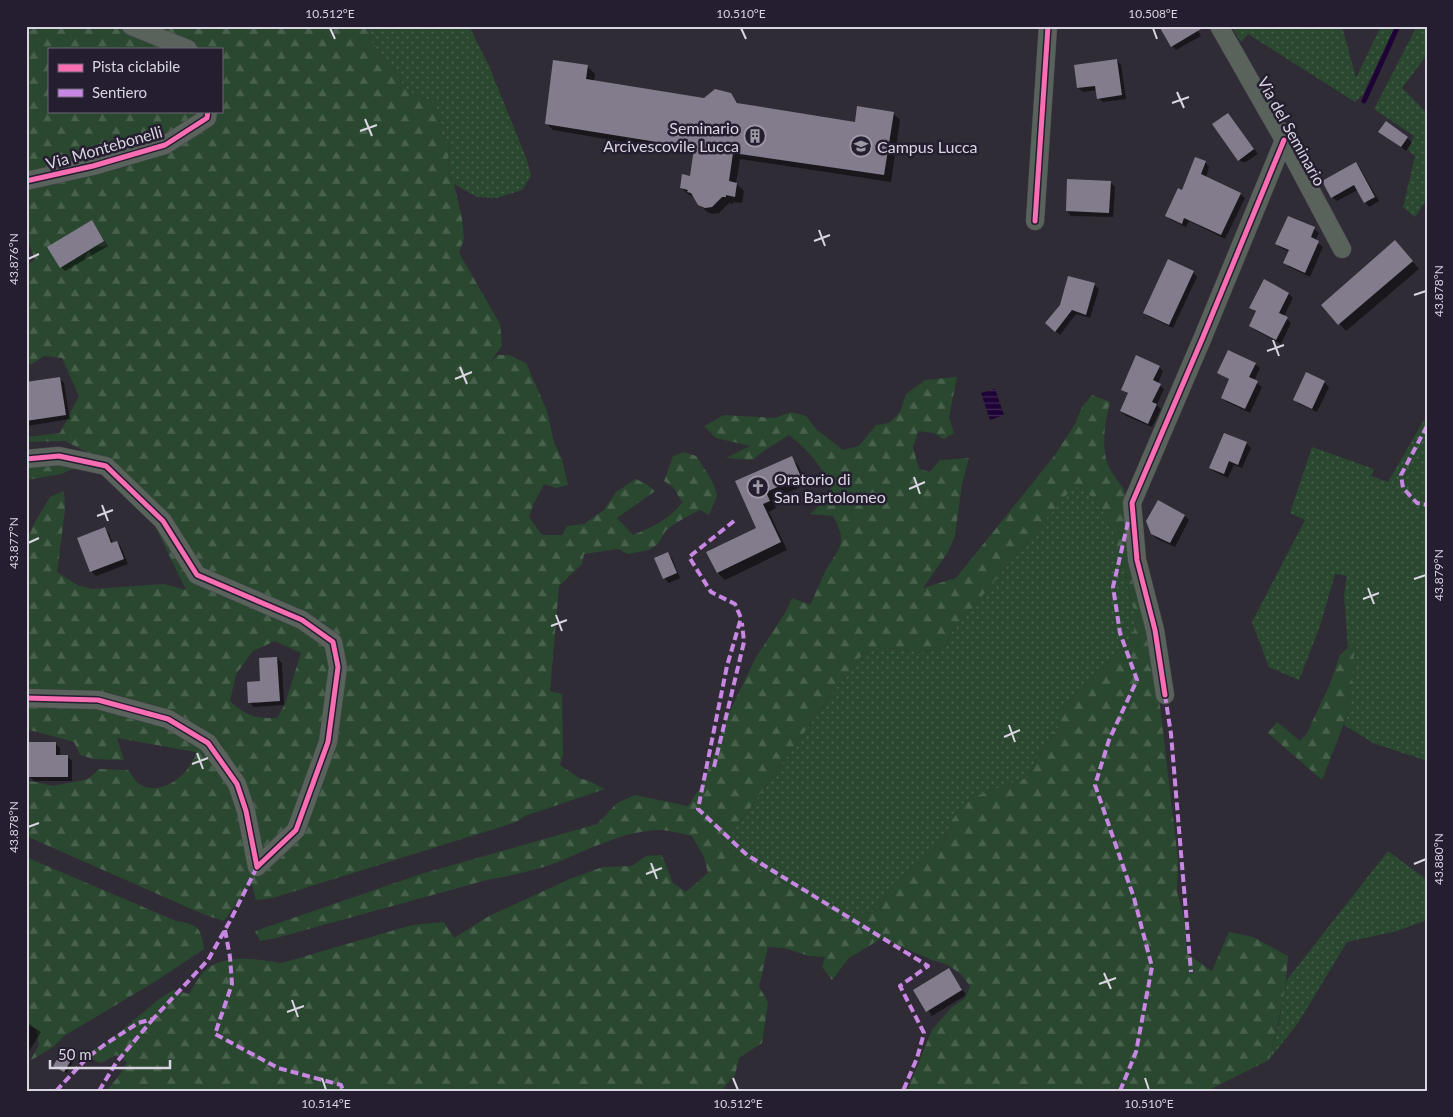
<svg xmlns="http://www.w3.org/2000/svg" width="1453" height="1117" font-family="Lato,sans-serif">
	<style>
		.grass { fill: url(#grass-dots) }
		.forest { fill: url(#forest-firs); fill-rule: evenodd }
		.water { fill: url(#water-rules) }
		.shadow { fill: #0007 }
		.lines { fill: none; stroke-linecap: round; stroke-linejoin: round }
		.stream { stroke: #1e0436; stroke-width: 5 }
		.building { fill: #837c8d }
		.street-casing { stroke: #4b4851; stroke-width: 19 }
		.street { stroke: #59635c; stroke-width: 18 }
		.quiet { stroke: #c787e3; stroke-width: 4; stroke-dasharray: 8 4; stroke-linecap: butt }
		.cycleway-casing { stroke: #251e30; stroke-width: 8 }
		.cycleway { stroke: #f96db3; stroke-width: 5 }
		.ticks { fill: none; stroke: #d9d5e1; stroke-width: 2 }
		.labels { text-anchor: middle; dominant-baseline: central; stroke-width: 5; stroke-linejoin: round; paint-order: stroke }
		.poi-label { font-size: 16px; fill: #d9d5e1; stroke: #251e30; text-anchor: start }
		.street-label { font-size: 16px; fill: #d9d5e1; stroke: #251e30 }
		.neatline { fill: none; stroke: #d9d5e1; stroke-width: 2 }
		.ticks-label { font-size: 12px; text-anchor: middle; fill: #d9d5e1 }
	</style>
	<defs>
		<pattern id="grass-dots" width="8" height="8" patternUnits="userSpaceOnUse" patternTransform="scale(1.25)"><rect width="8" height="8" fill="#2a472f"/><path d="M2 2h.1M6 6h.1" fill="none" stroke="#48614d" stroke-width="1.8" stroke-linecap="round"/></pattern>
		<pattern id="forest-firs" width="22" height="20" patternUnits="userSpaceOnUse" patternTransform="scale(1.25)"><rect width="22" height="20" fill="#2a472f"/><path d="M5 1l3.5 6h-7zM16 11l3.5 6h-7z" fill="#48614d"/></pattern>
		<pattern id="water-rules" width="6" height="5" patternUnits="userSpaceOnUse" patternTransform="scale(1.25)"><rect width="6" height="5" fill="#1e0436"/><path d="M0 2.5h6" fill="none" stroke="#3e2853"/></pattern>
	</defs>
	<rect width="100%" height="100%" fill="#302c36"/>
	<!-- grass -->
	<path class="grass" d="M369,26H469L489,66L527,160L531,176L522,190L497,198L477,197L454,184L449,174L448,154L449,144L437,115L436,104L410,92L403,84L371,41Z
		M1231,26H1342L1356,78L1381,26H1395L1363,94L1355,102L1248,34L1241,42Z
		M1417,26H1427V55L1402,88L1427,113V199L1415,217L1403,207L1415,156L1408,150L1414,136L1374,109Z
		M1424,420L1427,421V761L1373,743L1344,725L1350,708L1354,642L1348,648L1344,595L1347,576L1335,574L1320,626L1299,680L1269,667L1252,622L1305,520L1290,513L1312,447L1374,469L1371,476L1388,482Z
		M1074,485L1091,496L1102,510L1114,533L1134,611V635L1113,658L1058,712L1059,727C1045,742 1036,758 1029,777L976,796L963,805L950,823L944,840L894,885L874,912L843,914L811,895L740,860L727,846L734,828L745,815L834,691L862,655L877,648L904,649L920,653L945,647L951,633Z
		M1388,851L1427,880V920L1397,931L1347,942L1298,1023L1269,1060L1279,1022L1286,981Z"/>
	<!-- forest -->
	<path class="forest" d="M26,26H369L371,41L403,84L410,92L436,104L437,115L449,144L448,154L449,174L454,184L462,218L464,239L459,253L500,324L502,346L490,362L498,355H509L526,363L547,411L554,442L562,459L568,485L556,488L544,484L533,505L529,517L542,535H562L567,526L584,524L604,510L616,492L636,479L646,484L655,491L617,518L633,535C651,528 672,518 682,502L673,487L664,481L673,456L684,452L696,456L709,476L714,485L717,496L709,515L700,510L684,518L666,530L658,544L649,550L628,554L618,549L584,554L582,564L559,586L550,691L562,694L563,755L560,765L579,778L589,781L605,789L525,816L516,822L273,898L256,900L251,882L224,921L205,915L26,836V780L53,786L88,779L99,769L128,770C132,775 136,783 141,785C163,797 191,773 196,752L117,738L124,760L94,759L80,755L74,742L26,729V541L35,522L50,497L64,491L65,510L57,572L77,585L92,589L164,584L186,590L152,520L104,461L65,441L26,442V437L60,433L79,396L62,358L44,356L32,364L26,365V266L35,259L26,237ZM49,49H221V111H49ZM275,641L301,653L285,704L277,718C254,718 248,717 230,701L236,674L253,651Z
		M957,377L949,417L954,433L944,439L934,433L918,431L913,447L919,469L930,472L940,460L969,458L962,484L955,536L948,552L923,588L956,578L1055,455L1075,424L1082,407L1092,395L1110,402C1105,421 1100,451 1110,469C1114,476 1119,483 1124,489L1157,680L1178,860L1177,891L1185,922L1187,954L1212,971L1229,932L1253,937L1288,956C1286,992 1278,1026 1269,1060L1207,1091H907L932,1030L951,1008L965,998L970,986L961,974L948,965L932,960L882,938L849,958L832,980L822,967L825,957L809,956L784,948L768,947L759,987L768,1002L762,1043L739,1058L735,1075L723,1088V1091H106L119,1076L127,1062L116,1055L101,1063L82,1055L107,1043L159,999L173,990L189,994C194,986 200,974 208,968C228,954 259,959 282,963L412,925L444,922L454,938L489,916L572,878L603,867L632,866L646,856L662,855L673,883L686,892L708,873L704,857L692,836C682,834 672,831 661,830C624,830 589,850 555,863C533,871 510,876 487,880L276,938L260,941L255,931L421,874L597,824L617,803L635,795L688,806L702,785L729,713L755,659L785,613L792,598L810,605C815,594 820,583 825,572C839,547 849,545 833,516L810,514L832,494C828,471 807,449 789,435L765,450L752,460L726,458L750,446L716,438L704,426L724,415L775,418L791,412L806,416L816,429L843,450L859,446L876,425L889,423L900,412L906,394L925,380ZM1074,486L1091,496L1102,510L1114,533L1134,611V635L1113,658L1058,712L1059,727C1045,742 1036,758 1029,777L976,796L963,805L950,823L944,840L894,885L874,912L843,914L811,895L740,860L727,846L734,828L745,815L834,691L862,655L877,648L904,649L920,653L945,647L951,633Z
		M62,458L76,467L62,474L26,480V463Z
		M1355,641L1350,708L1322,780L1268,733L1277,722L1300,741L1307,733L1329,686L1340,655Z
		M26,857L176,921C197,924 201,927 204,949L156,981L64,1036L53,1047L30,1061L39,1045L36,1029L26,1024Z"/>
	<!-- water -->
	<path class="water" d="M995,389L1004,415L990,420L981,393Z"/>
	<!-- shadow -->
	<path class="shadow" d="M1195,26L1201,36L1176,50L1172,46Z
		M1117,60L1121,65L1126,99L1103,102L1098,98L1097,90L1083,92L1078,88L1075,66Z
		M554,61L588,67L595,74L594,82L704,99L731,94L740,105L856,124L893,113L900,120L891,182L740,159L736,183L744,191L742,203L733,202V204L729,203L719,213L713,214L707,212L692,196L689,195L681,188L691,177L694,154L553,130L546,123Z
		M1228,114L1258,154L1246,162H1242L1237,158Z
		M1380,132L1407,138L1412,142L1406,151Z
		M1205,162L1209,167L1206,177L1240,194L1245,198L1225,239L1189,221L1186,227L1171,220L1167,216L1182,192Z
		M1356,163L1360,168L1379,201L1369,207L1365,202L1358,190L1337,201L1332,197Z
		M1110,182L1115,187L1113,217L1071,216L1067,211Z
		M91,222L108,246L65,271L61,267Z
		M1314,229L1319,233L1315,241L1323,247L1310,277L1289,267L1285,263L1289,252L1281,248L1276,244Z
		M1402,249L1419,269L1346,331L1322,305Z
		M1193,272L1197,277L1173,328L1149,317L1144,312Z
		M1264,281L1289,294L1293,298L1284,316L1291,323L1281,344L1255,330L1250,325L1257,313L1250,307Z
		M1094,285L1099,289L1090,318L1076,314L1060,335L1051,328Z
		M1255,364L1260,368L1254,381L1262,387L1250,413L1227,402L1222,397L1230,380L1219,373Z
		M1159,367L1163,371L1158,384L1164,389L1157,405L1161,409L1152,427L1126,416L1121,411L1129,395L1122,389Z
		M59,378L64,383L70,419L27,426L26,384Z
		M1324,382L1329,387L1317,412L1299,404L1295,400Z
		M1246,443L1251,448L1242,468L1234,465L1228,478L1215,472L1210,468Z
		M791,458L798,465L807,484L772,500L776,508L769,512L787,550L725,580L718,573L708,552L758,528L737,482Z
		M1185,516L1189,520L1175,547L1157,539L1152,534Z
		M105,529L109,533L113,544L117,542L121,547L128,564L96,576L92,572L79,539Z
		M668,554L672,558L680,578L669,583L664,578Z
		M277,658L282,663L284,705L254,707L249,702Z
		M26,743H55L60,748V756L68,757L72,761V781H34L29,776V772H26Z
		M948,970L966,995L932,1016L915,990Z
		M26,1022L41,1032L26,1056Z
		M72,1058L74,1060L67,1073L57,1067Z"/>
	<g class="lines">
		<!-- stream -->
		<path class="stream" d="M1364,101L1398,26"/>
	</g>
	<!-- building -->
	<path class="building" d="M1159,26H1206L1171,47Z
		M1117,59L1122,95L1097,99L1095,86L1077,88L1074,65Z
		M553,60L588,65L586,79L704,98L715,89L731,93L737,103L855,122L857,106L894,112L884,175L733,153L729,181L737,183L735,197L726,195V197H722L712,207L705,208L698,205L691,193L687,192L688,190L680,188L682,174L690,176L694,148L545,124Z
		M1228,113L1254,149L1238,161L1212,124Z
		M1386,121L1408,137L1401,147L1378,132Z
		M1195,157L1206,161L1201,174L1241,193L1221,235L1184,218L1182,224L1165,216L1178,188L1182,190Z
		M1356,162L1375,197L1364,203L1354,185L1331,198L1322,181Z
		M1067,179L1111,181L1109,213L1066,211Z
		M1288,216L1315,227L1311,237L1319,241L1305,273L1283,263L1289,250L1275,244Z
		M92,220L104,241L60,268L47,247Z
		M1395,240L1413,261L1338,325L1321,305Z
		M1168,259L1194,271L1169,325L1143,313Z
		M1068,276L1095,283L1086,315L1072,310L1055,332L1045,323L1060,305Z
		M1264,279L1289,293L1279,313L1288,317L1276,340L1249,326L1256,311L1249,308Z
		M1228,350L1256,363L1249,377L1258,381L1245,409L1221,398L1229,379L1217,373Z
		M1136,355L1160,366L1153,380L1161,384L1152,402L1157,404L1148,424L1120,411L1128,393L1121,390Z
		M1306,372L1325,381L1312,409L1293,400Z
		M60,377L66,415L26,421V382Z
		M1224,433L1247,442L1238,465L1229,461L1224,474L1209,468Z
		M792,456L801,477L766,492L770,501L763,504L781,542L717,573L706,552L756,528L735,481Z
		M1158,500L1185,515L1170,543L1151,534L1146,521Z
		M105,527L111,543L117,541L124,559L90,572L77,538Z
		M668,552L677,573L663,579L654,558Z
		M277,657L280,701L248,703L247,682L260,681L259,658Z
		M26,742H56V755H68V777H28V768H26Z
		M949,968L962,990L926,1012L913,990Z
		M62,1051L73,1057L64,1072L53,1066Z"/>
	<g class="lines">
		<!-- street casing -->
		<g class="street-casing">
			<path id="street" d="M131,26L188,49
				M1219,26L1284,140L1342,249
				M26,181L93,166L165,145L207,118L208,111
				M1035,221L1048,26
				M26,459L59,456L106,466L163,521L197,575L302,620L333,642L338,667L328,742L296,830L257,867L246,811L237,784L208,743L168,719L98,700L26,698
				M1165,695L1155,630L1137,560L1132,503L1203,337L1284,140"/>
		</g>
		<!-- street -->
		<use href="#street" class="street"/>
		<!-- quiet -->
		<path class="quiet" d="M1427,426L1401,475L1403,488L1417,503L1427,505
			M734,521L689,557L711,592L735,604L741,618L727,666L698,809L747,855L928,966L900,986L924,1033L917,1058L903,1091
			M1165,695L1171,734L1191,972
			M714,767L744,642L742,623
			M225,930L230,957L232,984L215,1034L278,1068L341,1085L343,1091
			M56,1091L87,1058L104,1045L138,1023L153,1019L208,960L230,921L257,867
			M99,1091L116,1063L153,1019
			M1120,1091L1136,1052L1152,967L1134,898L1095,785L1109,740L1137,680L1120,633L1113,587L1129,518"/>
		<!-- cycleway casing -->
		<g class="cycleway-casing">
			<path id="cycleway" d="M26,181L93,166L165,145L207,118L208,111
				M1035,221L1048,26
				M26,459L59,456L106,466L163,521L197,575L302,620L333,642L338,667L328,742L296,830L257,867L246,811L237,784L208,743L168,719L98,700L26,698
				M1165,695L1155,630L1137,560L1132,503L1203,337L1284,140"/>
		</g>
		<!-- cycleway -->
		<use href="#cycleway" class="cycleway"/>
	</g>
	<!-- ticks -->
	<path class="ticks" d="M330,28L335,39M741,28L746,39M1153,28L1157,39M1177,92L1184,108M1172,103L1189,97M365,119L372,136M360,131L377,125M819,230L825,246M814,241L830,235M28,259L39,254M1414,295L1426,291M1273,340L1279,356M1267,351L1284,345M460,367L467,384M455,379L472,372M914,477L920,494M909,489L925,482M102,505L108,521M97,516L113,510M28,543L39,538M1414,579L1426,575M1368,588L1374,604M1363,599L1379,593M556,615L562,631M551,626L567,620M1009,725L1015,742M1004,737L1020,730M197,753L203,769M192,764L208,758M28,827L39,823M651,863L657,879M1414,864L1426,859M646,874L662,868M1104,973L1111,989M1099,984L1116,978M292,1000L298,1017M287,1012L304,1006M322,1078L326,1090M733,1078L738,1090M1145,1078L1149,1090"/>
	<!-- icons -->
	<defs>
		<g id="building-ring" transform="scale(1.125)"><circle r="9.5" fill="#251e30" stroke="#9e9aa5" stroke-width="1.5"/><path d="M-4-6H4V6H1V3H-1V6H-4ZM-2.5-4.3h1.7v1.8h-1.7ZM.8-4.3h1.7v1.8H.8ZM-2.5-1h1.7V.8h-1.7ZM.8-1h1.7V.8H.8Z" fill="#9e9aa5"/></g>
		<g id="university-ring" transform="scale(1.125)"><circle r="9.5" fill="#251e30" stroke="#9e9aa5" stroke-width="1.5"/><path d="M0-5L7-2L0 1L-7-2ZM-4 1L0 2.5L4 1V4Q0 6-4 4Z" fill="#9e9aa5"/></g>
		<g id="church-ring" transform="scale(1.125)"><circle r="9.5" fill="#251e30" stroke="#9e9aa5" stroke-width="1.5"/><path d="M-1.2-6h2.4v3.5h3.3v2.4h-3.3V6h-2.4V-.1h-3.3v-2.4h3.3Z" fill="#9e9aa5"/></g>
	</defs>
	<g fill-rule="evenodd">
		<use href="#building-ring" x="755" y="136"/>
		<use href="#university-ring" x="861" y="146"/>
		<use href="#church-ring" x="758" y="487"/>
	</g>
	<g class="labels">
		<!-- poi labels -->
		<g class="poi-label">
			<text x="739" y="127" text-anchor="end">Seminario<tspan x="739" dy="18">Arcivescovile Lucca</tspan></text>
			<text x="877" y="146">Campus Lucca</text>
			<text x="774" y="478">Oratorio di<tspan x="774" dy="18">San Bartolomeo</tspan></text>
		</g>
		<!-- street labels -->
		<g class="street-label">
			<text transform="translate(1292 131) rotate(61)">Via del Seminario</text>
			<text transform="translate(104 147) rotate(-16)">Via Montebonelli</text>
		</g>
	</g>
	<!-- border -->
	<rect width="1453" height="1117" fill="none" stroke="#251e30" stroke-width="55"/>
	<!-- legend -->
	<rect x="48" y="48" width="175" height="65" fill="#251e30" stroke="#6d6777"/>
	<rect x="58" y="64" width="25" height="8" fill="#f96db3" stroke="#6d6777"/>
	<text x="92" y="72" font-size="15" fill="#d9d5e1">Pista ciclabile</text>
	<rect x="58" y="89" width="25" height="8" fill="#c787e3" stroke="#6d6777"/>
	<text x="92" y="98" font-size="15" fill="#d9d5e1">Sentiero</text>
	<!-- scale -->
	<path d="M50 1060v8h120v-8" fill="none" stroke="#d9d5e1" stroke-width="2.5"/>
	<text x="58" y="1060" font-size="15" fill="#d9d5e1" stroke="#251e30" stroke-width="4" paint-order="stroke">50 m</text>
	<rect x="28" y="28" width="1398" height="1062" class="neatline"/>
	<g class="ticks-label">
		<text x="330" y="18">10.512°E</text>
		<text x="741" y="18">10.510°E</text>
		<text x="1153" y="18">10.508°E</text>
		<text transform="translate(14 259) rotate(-90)" y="4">43.876°N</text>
		<text transform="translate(1439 291) rotate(-90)" y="4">43.878°N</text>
		<text transform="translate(14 543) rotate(-90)" y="4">43.877°N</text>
		<text transform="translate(1439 575) rotate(-90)" y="4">43.879°N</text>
		<text transform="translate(14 827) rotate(-90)" y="4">43.878°N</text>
		<text transform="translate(1439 859) rotate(-90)" y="4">43.880°N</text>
		<text x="326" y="1108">10.514°E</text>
		<text x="738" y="1108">10.512°E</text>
		<text x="1149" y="1108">10.510°E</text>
	</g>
</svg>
